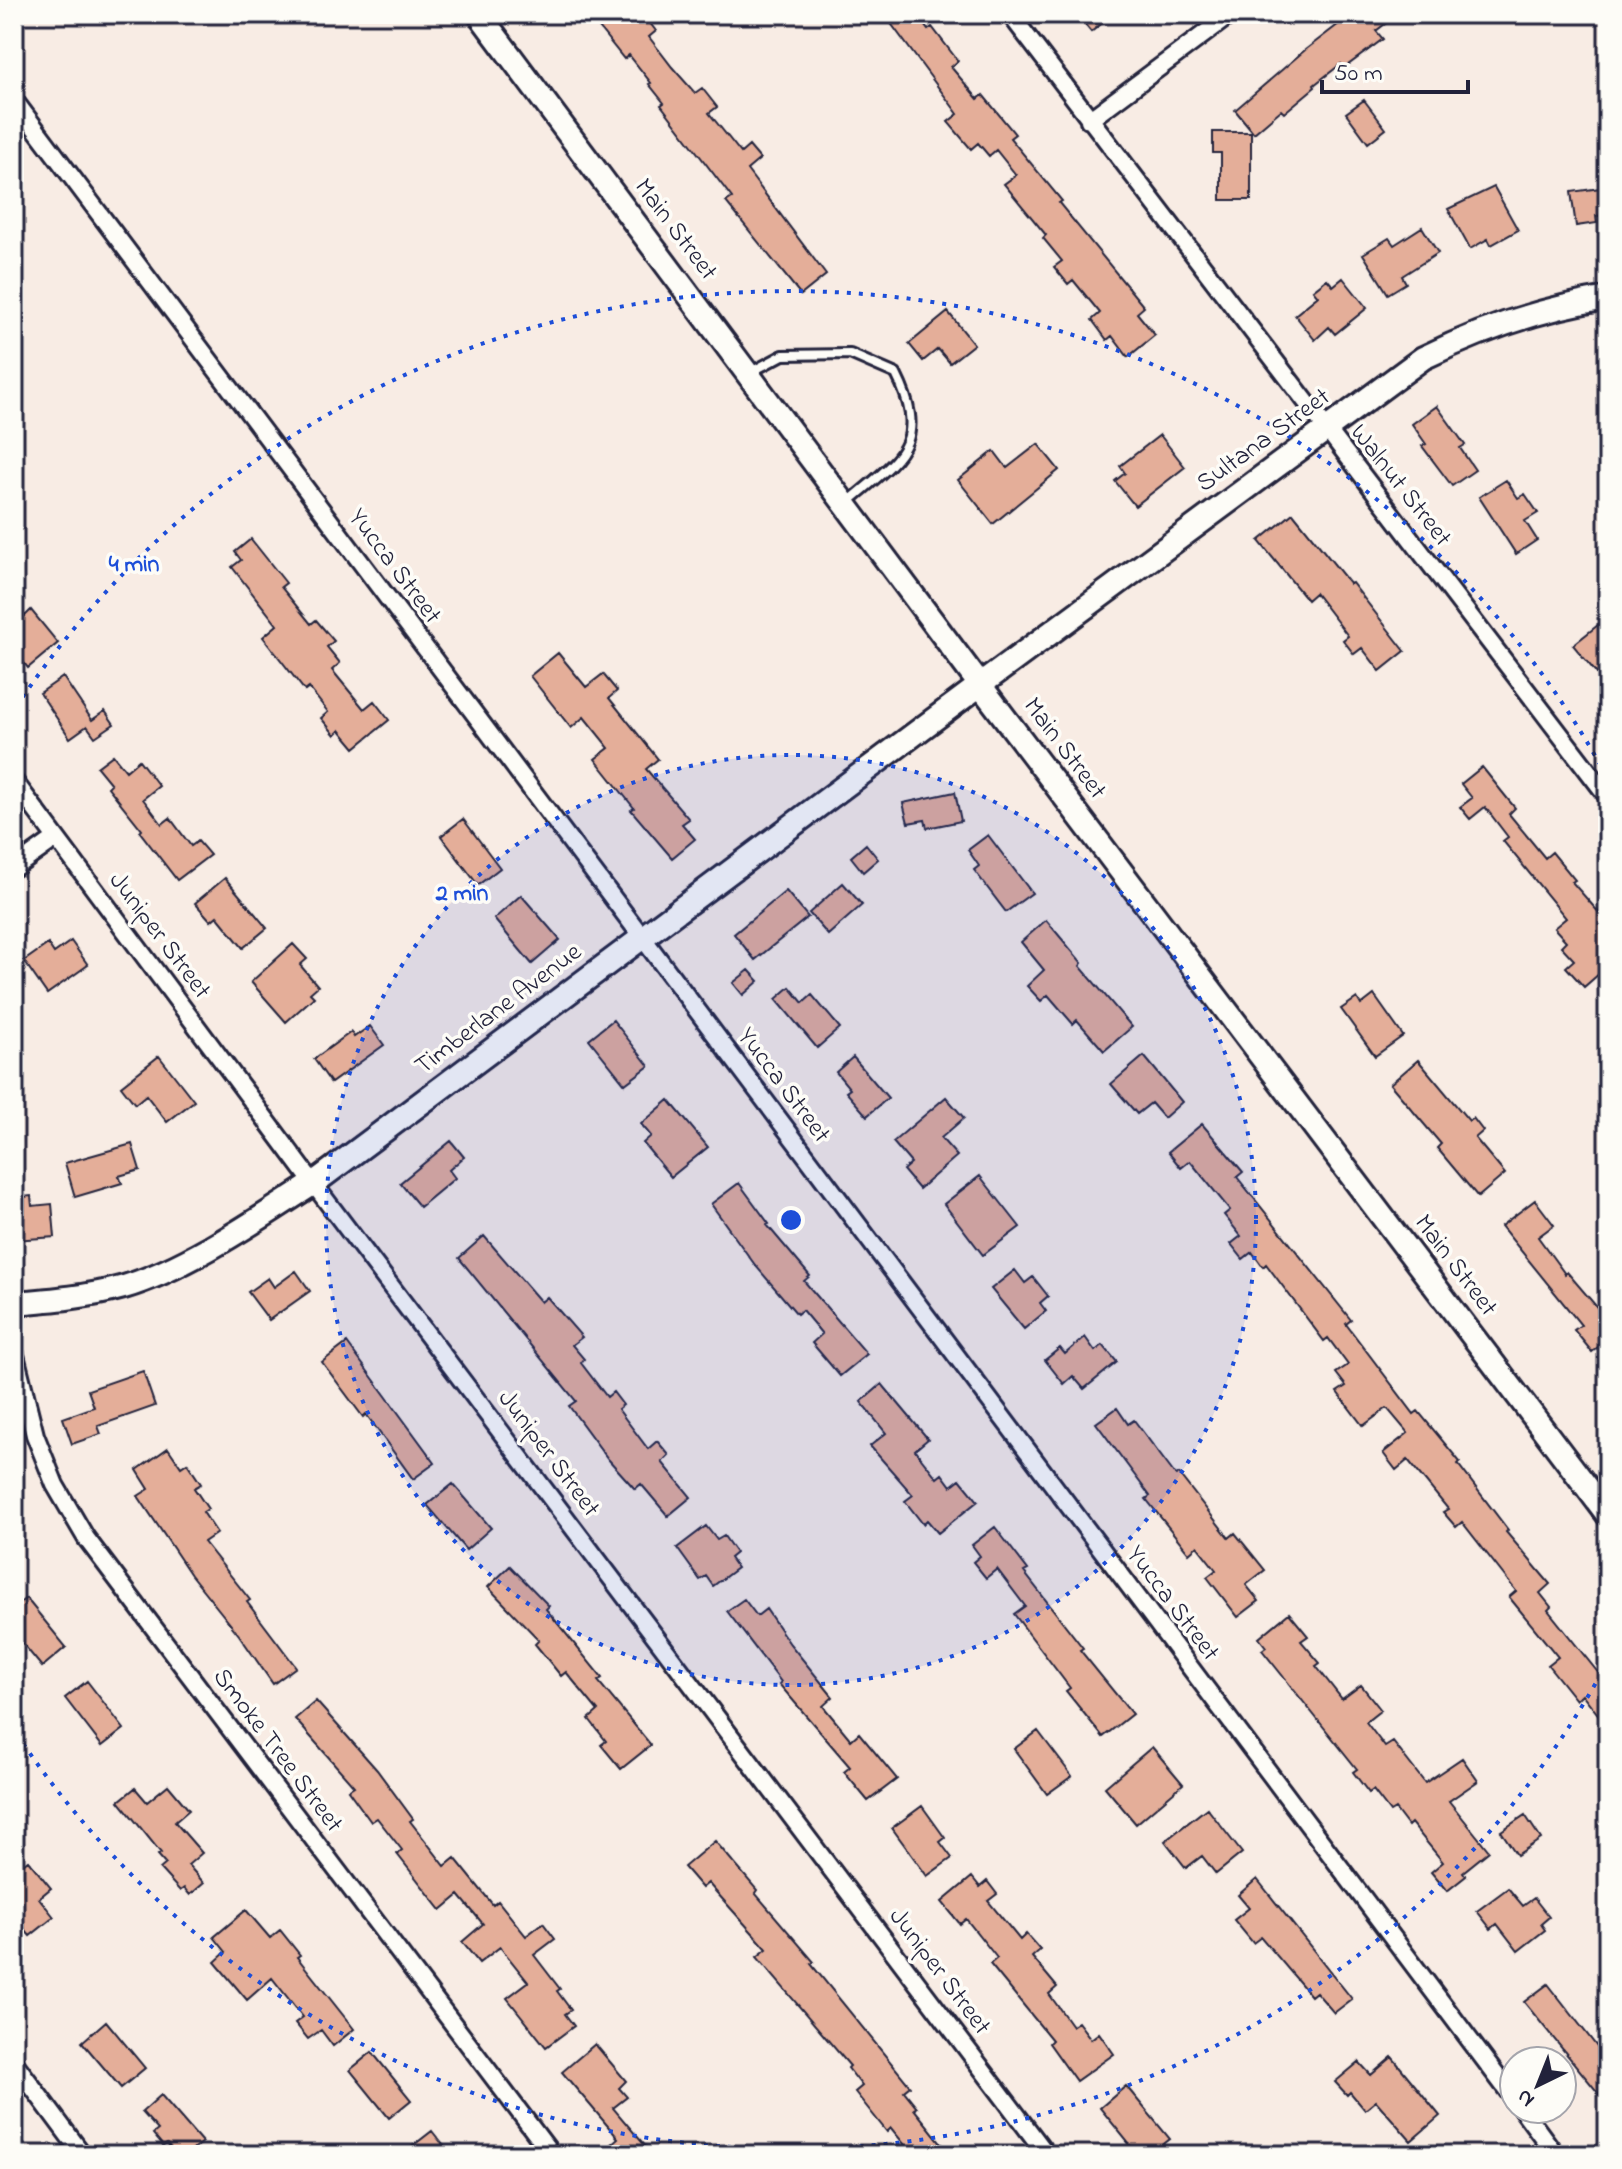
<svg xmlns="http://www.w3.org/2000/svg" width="1622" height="2169" font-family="'Indie Flower',sans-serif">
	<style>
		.building { fill: #e4ae99; stroke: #22223b; stroke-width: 2 }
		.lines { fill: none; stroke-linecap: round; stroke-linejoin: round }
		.lane-casing { stroke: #22223b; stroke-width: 14 }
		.street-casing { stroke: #22223b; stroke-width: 22 }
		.secondary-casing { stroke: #22223b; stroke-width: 28 }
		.lane { stroke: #fdfcf7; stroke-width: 8 }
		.street { stroke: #fdfcf7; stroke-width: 16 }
		.secondary { stroke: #fdfcf7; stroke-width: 22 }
		.ring { fill: none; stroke: #1d4ed8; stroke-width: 4; stroke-dasharray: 4 8 }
		.labels { text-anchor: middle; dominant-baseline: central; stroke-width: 7; stroke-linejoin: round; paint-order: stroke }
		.street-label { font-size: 26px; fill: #22223b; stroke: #fdfcf7 }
		.centre { fill: #1d4ed8; stroke: #fdfcf7; stroke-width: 4 }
		.ring-label { font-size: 24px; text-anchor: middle; font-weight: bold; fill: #1d4ed8; stroke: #fdfcf7; stroke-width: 7; stroke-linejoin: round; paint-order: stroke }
	</style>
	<rect width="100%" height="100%" fill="#f8ece4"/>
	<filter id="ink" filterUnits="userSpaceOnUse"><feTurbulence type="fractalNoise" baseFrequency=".0125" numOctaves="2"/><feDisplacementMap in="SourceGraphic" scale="16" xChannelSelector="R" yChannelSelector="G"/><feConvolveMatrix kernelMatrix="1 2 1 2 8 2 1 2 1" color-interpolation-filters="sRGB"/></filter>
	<g filter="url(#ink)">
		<!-- building -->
		<path class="building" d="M588,14H631L636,20L643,14L656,31L649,37L672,67L695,93L702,88L717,107L709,113L741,153L749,146L760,159L747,170L826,275L801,295L726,202L732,198L661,105L664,103L649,84L651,83L629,55L624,59Z
			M884,14H916L928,30L932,27L958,61L951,67L978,99L983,95L1015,134L1010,138L1062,201L1059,203L1144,307L1137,313L1155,335L1128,357L1112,336L1107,340L1092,320L1100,313L1073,280L1068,284L1054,267L1062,261L1043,238L1046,235L1004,184L1016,175L996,150L989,156L978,143L971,149L948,122L958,114Z
			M1076,14H1114L1091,32Z
			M1352,14H1398L1376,31L1383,39L1344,68L1341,64L1314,85L1315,87L1284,113L1281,110L1254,133L1235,110L1305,50Z
			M1364,100L1386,129L1368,143L1346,113Z
			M1213,132H1251V200H1221V153H1213Z
			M1494,187L1518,230L1491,245L1488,239L1470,249L1448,209Z
			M1608,187V215L1596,216L1597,223L1576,226L1571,192Z
			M1422,227L1438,253L1402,276L1406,283L1388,294L1363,254L1389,238L1394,245Z
			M1343,278L1367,308L1335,334L1329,327L1315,340L1295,315L1318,296L1313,290L1327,279L1333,286Z
			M948,312L974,344L950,363L938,349L923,361L909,344Z
			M1437,406L1465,445L1460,448L1475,470L1452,486L1422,446L1426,444L1412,424Z
			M1160,435L1185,467L1135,506L1115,481L1125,473L1120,466Z
			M1038,444L1059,470L993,524L958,480L994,451L1007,468Z
			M1506,480L1518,498L1525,494L1538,513L1525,521L1537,540L1516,554L1479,497Z
			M1293,513L1350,584L1352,583L1405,651L1380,671L1362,648L1354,654L1343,640L1348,636L1315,593L1307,600L1259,541Z
			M251,539L286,583L281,587L311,624L316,620L334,641L327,647L340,663L332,670L364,709L374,701L389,720L355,748L340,730L335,735L321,718L328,712L309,688L305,691L263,637L277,625L232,567L241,560L235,552Z
			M14,603L25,616L31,610L58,643L28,668L14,651Z
			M1608,617V687L1573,645Z
			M558,653L586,687L603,674L617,691L609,698L658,759L646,769L689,819L682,824L695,839L672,858L631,810L634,808L595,759L609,748L584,717L571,728L530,676Z
			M63,677L92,720L105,711L114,724L95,737L87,726L70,738L40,693Z
			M113,755L126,771L139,760L159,786L143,799L162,824L170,818L191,846L198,841L210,855L177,880L140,832L142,830L108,787L111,784L97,767Z
			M1482,767L1515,808L1509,814L1545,858L1552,852L1575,880L1572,882L1608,923V966L1584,987L1566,967L1574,960L1561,946L1566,941L1554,928L1566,918L1503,841L1508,837L1485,807L1470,819L1460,807L1472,798L1461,784Z
			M955,792L961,821L927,828L925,820L908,823L903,803Z
			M463,819L500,868L478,885L441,836Z
			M988,835L1032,893L1006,912L974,870L979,866L968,850Z
			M866,844L878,859L863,872L851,857Z
			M225,878L267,928L243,948L217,916L211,921L195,903Z
			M843,883L862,905L828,935L809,913Z
			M786,891L808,917L755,960L734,934Z
			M521,895L560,940L532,964L494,919Z
			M1046,920L1082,963L1080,966L1132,1027L1104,1051L1077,1020L1073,1024L1048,995L1041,1001L1027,986L1044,970L1021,942Z
			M71,941L88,965L47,994L24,961L48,944L54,953Z
			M293,944L307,959L300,965L318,986L310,993L314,997L286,1022L251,982Z
			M749,970L759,981L743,995L733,983Z
			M790,987L803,1003L812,995L840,1028L817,1048L776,999Z
			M1374,995L1403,1036L1375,1056L1341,1009L1357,998L1361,1005Z
			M613,1020L649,1066L625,1084L589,1039Z
			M370,1026L384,1045L331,1083L314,1059L351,1032L354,1037Z
			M159,1056L194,1101L167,1122L146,1095L135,1104L121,1086Z
			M1144,1056L1182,1102L1164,1118L1151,1103L1137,1114L1111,1084Z
			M853,1057L888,1098L867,1116L846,1092L850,1089L836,1072Z
			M1418,1060L1469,1121L1473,1118L1483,1131L1475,1138L1505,1174L1478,1197L1437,1148L1441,1144L1390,1084Z
			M946,1097L964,1118L941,1138L957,1156L919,1189L903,1170L911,1163L893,1142Z
			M669,1100L708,1147L671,1177L643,1143L651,1136L641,1124Z
			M1202,1124L1243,1172L1237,1177L1351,1320L1346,1324L1414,1414L1418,1411L1460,1462L1458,1464L1508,1530L1506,1532L1550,1584L1540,1593L1551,1607L1548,1610L1608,1685V1727L1582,1694L1576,1700L1548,1665L1558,1657L1509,1597L1516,1591L1462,1522L1456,1527L1443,1512L1448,1509L1408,1460L1396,1470L1383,1453L1408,1433L1387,1408L1363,1426L1337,1392L1346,1386L1336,1373L1348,1365L1328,1338L1324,1341L1266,1264L1263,1267L1252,1252L1243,1259L1231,1244L1241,1236L1224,1215L1230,1210L1190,1161L1181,1168L1168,1152Z
			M451,1141L464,1157L449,1170L455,1178L420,1207L400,1183Z
			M132,1144L140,1170L119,1176L122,1183L75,1197L65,1163Z
			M980,1176L1020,1227L983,1255L944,1204Z
			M739,1183L769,1224L767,1225L810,1276L804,1281L867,1354L840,1376L812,1343L822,1334L802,1310L797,1314L755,1265L711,1204Z
			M31,1196L32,1206L52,1204L55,1237L14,1240V1198Z
			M1535,1200L1554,1225L1538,1237L1565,1274L1567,1272L1608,1320V1339L1592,1352L1574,1330L1581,1325L1501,1226Z
			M484,1236L541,1302L547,1297L582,1337L572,1345L584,1359L581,1363L607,1397L613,1392L623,1405L618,1409L648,1449L657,1441L669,1455L662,1462L691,1497L668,1516L641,1484L635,1489L608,1459L569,1406L576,1401L459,1258Z
			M1015,1270L1025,1283L1033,1277L1048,1296L1040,1303L1046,1311L1024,1329L991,1289Z
			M296,1271L310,1291L269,1320L248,1292L268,1278L274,1287Z
			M1085,1337L1095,1351L1103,1345L1117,1362L1084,1389L1073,1376L1064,1384L1045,1360L1060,1348L1065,1354Z
			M347,1343L435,1463L413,1479L366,1414L363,1417L322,1362Z
			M143,1371L155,1406L98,1426L101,1434L72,1444L63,1418L94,1407L88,1390Z
			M882,1384L928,1439L915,1450L937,1478L942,1474L951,1486L960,1479L978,1501L938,1533L927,1520L923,1524L905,1501L913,1495L870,1446L886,1433L861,1402Z
			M1117,1408L1128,1424L1134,1420L1176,1476L1179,1474L1229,1538L1235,1533L1265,1570L1246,1585L1259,1601L1238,1617L1207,1577L1216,1570L1197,1546L1189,1553L1146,1499L1150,1496L1096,1423Z
			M168,1448L181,1467L187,1463L201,1484L194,1488L208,1509L203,1512L217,1533L204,1542L250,1600L247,1602L296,1667L273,1684L239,1635L191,1575L138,1496L149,1489L137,1470Z
			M453,1484L491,1528L466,1550L427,1505Z
			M706,1526L717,1540L724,1536L736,1553L730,1558L737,1568L713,1586L706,1576L700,1580L677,1548Z
			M995,1527L1028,1570L1024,1572L1083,1648L1080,1650L1132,1714L1103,1737L1066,1691L1070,1688L1014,1614L1025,1606L997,1569L986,1578L973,1562L980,1556L972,1545Z
			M510,1566L549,1606L546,1609L602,1678L598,1681L651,1745L621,1769L601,1745L606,1741L589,1719L598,1711L566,1672L561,1676L535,1644L539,1640L488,1587Z
			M26,1598L66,1647L42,1667L14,1633V1608Z
			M744,1599L757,1616L766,1609L790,1644L833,1697L823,1706L851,1740L859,1733L897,1779L868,1801L844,1772L850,1767L779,1684L781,1682L727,1611Z
			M1289,1613L1308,1636L1301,1641L1320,1663L1316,1666L1342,1699L1361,1685L1381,1710L1366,1722L1385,1747L1393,1742L1425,1783L1462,1758L1478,1781L1449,1801L1489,1851L1463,1872L1466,1876L1447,1891L1431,1872L1443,1862L1411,1823L1408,1826L1395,1809L1390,1812L1373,1790L1369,1793L1353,1772L1357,1769L1262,1650L1266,1647L1259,1638Z
			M87,1681L124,1729L102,1746L65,1698Z
			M316,1701L377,1770L413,1819L410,1821L445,1866L455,1858L493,1905L498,1901L526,1936L543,1923L555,1939L534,1955L560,1989L557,1991L571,2010L565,2014L574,2026L546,2047L507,1998L528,1982L500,1947L479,1963L462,1942L483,1924L459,1895L441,1910L397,1854L402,1850L377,1818L371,1822L348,1790L354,1786L295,1719Z
			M1038,1731L1072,1776L1047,1794L1014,1749Z
			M1152,1747L1183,1784L1136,1824L1105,1787Z
			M168,1785L189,1810L175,1822L202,1853L188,1865L204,1883L190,1895L184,1888L180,1891L160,1869L166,1864L158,1855L161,1853L119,1801L135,1788L147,1802Z
			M922,1806L945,1838L940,1842L952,1858L927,1876L892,1828Z
			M1207,1808L1242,1853L1216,1874L1202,1856L1186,1868L1165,1841Z
			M1525,1815L1541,1839L1517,1855L1501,1831Z
			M715,1841L757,1890L755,1893L814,1962L811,1964L910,2086L904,2091L917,2107L914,2109L951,2155H913L891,2128L887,2132L855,2092L862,2086L848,2068L850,2066L757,1957L767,1949L708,1883L702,1888L684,1867Z
			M28,1860L51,1888L39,1898L54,1917L30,1936L14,1917V1871Z
			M972,1877L980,1887L987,1881L997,1894L988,1901L1020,1940L1026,1934L1040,1950L1032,1957L1057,1987L1049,1994L1072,2026L1078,2022L1091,2039L1099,2033L1114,2054L1076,2081L1049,2043L1052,2040L990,1964L997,1958L966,1919L960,1924L942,1902Z
			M1257,1879L1352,1999L1334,2013L1316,1992L1311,1996L1261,1937L1253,1943L1234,1920L1249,1908L1238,1895Z
			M1508,1888L1523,1906L1534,1898L1549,1917L1541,1924L1545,1930L1518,1951L1497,1924L1491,1929L1477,1911Z
			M246,1910L270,1938L280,1930L300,1955L297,1957L354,2029L333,2046L321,2030L308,2039L295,2023L303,2017L272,1978L247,2000L215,1962L226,1952L214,1937Z
			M1548,1984L1608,2061V2105L1524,2002Z
			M106,2021L145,2068L121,2088L82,2042Z
			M595,2044L626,2081L619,2088L627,2097L613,2108L653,2155H620L611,2144L618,2138L562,2072Z
			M372,2052L411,2100L389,2118L350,2070Z
			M1392,2057L1440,2116L1411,2141L1376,2101L1365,2110L1350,2092L1347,2095L1335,2082L1359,2062L1371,2075Z
			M1126,2086L1170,2139L1150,2155H1138L1100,2108Z
			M161,2095L202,2142L187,2155H176L167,2144L163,2146L153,2134L158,2130L142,2112Z
			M432,2131L451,2155H401Z"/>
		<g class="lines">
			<!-- lane casing -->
			<g class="lane-casing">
				<path id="lane" d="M751,372L783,355L850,354L896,374C932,446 896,460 846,504"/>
			</g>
			<!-- street casing -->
			<g class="street-casing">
				<path id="street" d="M1010,14L1608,797
					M14,100L1514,2099
					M1089,120L1231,14
					M14,781L328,1203L1047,2155
					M14,868L56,838
					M14,1351L35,1435L55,1485L86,1538L552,2155
					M14,2062L83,2155
					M1522,2109L1556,2155"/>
			</g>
			<!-- secondary casing -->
			<g class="secondary-casing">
				<path id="secondary" d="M479,14L980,685L1608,1515
					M14,1303C52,1300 88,1297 124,1287C188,1268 258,1219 314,1183L980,685L1423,358C1482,329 1543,308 1608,298"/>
			</g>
			<!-- lane -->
			<use href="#lane" class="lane"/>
			<!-- street -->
			<use href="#street" class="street"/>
			<!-- secondary -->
			<use href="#secondary" class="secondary"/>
		</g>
	</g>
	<!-- distance rings -->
	<circle cx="791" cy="1220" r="465" fill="#1d4ed8" fill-opacity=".12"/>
	<g class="ring">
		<circle cx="791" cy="1220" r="465"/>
		<path d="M1607 1663A929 929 0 0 1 16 1733M16 707A929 929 0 0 1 1607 777"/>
	</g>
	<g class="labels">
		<!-- street labels -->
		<g class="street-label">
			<text transform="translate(675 230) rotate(53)">Main Street</text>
			<text transform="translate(1264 441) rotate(-36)">Sultana Street</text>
			<text transform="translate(1400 486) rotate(52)">Walnut Street</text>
			<text transform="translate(394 567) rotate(53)">Yucca Street</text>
			<text transform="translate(1064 749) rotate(53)">Main Street</text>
			<text transform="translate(159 936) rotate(53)">Juniper Street</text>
			<text transform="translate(499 1010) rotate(-37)">Timberlane Avenue</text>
			<text transform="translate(783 1086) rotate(53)">Yucca Street</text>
			<text transform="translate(1455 1266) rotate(53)">Main Street</text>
			<text transform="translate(548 1454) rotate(53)">Juniper Street</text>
			<text transform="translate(1172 1604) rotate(53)">Yucca Street</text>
			<text transform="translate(277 1751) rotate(53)">Smoke Tree Street</text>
			<text transform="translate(939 1972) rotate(53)">Juniper Street</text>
		</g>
	</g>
	<circle cx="791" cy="1220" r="12" class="centre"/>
	<g class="ring-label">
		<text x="134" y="571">4 min</text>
		<text x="462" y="900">2 min</text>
	</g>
	<!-- margin -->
	<rect width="1622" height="2169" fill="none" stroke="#fdfcf7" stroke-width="48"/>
	<rect x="24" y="24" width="1574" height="2121" fill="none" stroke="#22223b" stroke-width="3" filter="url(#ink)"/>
	<!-- north arrow -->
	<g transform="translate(1538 2085) rotate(223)"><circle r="38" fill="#fdfcf7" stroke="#a5a5ac" stroke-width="2"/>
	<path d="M0-6L14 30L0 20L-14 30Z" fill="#22223b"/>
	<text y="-12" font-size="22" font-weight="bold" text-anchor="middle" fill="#22223b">N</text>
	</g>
	<!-- scale -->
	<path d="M1322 80v12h146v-12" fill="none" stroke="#22223b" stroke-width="4"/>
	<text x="1334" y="80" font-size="24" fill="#22223b" stroke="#fdfcf7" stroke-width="6" paint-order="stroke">50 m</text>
</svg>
